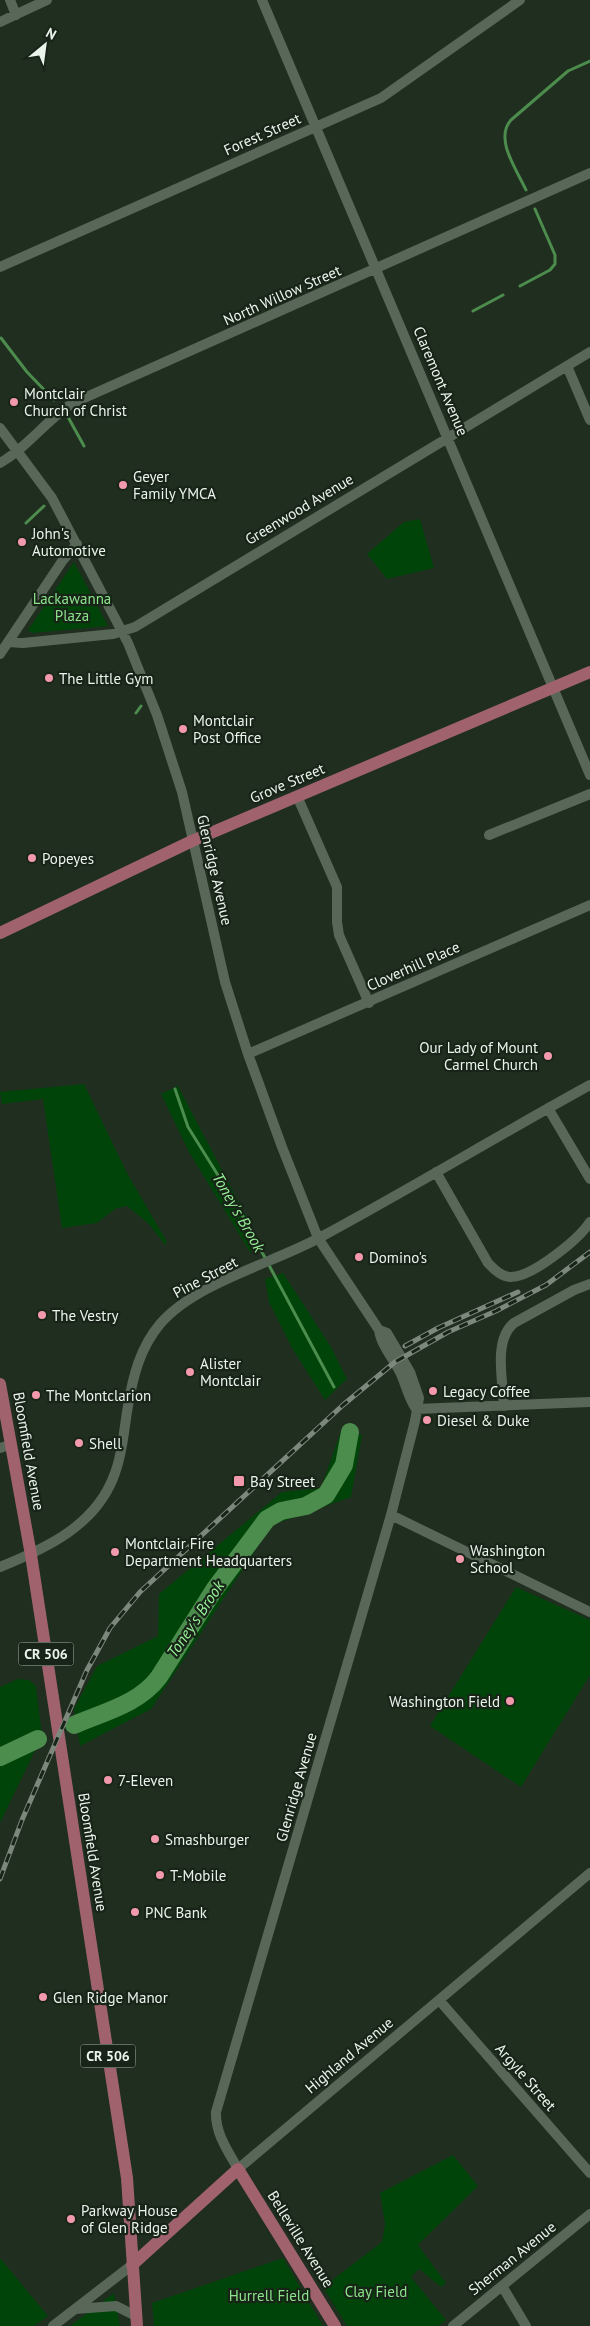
<svg xmlns="http://www.w3.org/2000/svg" width="590" height="2326" font-family="'PT Sans',sans-serif">
	<style>
		.green { fill: #014409 }
		.lines { fill: none; stroke-linecap: round; stroke-linejoin: round }
		.stream { stroke: #4c8c4d; stroke-width: 3 }
		.river { stroke: #4c8c4d; stroke-width: 18 }
		.minor { stroke: #586758; stroke-width: 10 }
		.major { stroke: #a0636e; stroke-width: 12 }
		.rail-casing { stroke: #7c887c; stroke-width: 5 }
		.rail { stroke: #172417; stroke-width: 3; stroke-dasharray: 9; stroke-linecap: butt }
		.poi-dot { fill: #f29aac; stroke: #172417; stroke-width: 2 }
		.labels { text-anchor: middle; dominant-baseline: central; stroke-width: 4.5; stroke-linejoin: round; paint-order: stroke }
		.shield { fill: #172417; stroke: #abb6ab; stroke-width: 1 }
		.shield-label { font-size: 14px; font-weight: bold; fill: #ebf4eb }
		.street-label { font-size: 15px; fill: #ebf4eb; stroke: #172417 }
		.poi-label { font-size: 15px; fill: #ebf4eb; stroke: #172417; text-anchor: start }
		.park-label { font-size: 15px; fill: #8ce38c; stroke: #172417 }
		.water-label { font-size: 16px; font-style: italic; fill: #98ef98; stroke: #172417 }
	</style>
	<rect width="100%" height="100%" fill="#202e20"/>
	<!-- green -->
	<path class="green" d="M420,519L434,568L387,579L367,554L404,522Z
		M74,562L108,626L32,633L28,630Z
		M84,1084L127,1173L167,1242L165,1245L149,1224L127,1206L115,1209L97,1223L62,1228L43,1099L2,1104L0,1092Z
		M178,1086L262,1247L250,1252L189,1152L161,1094Z
		M283,1273L331,1347L347,1379L325,1400L292,1348L269,1302L265,1279Z
		M341,1431L362,1435L351,1497L272,1525L151,1709L80,1746L74,1709L97,1666L158,1636L159,1594L282,1492L321,1488Z
		M516,1587L590,1620V1675L521,1787L430,1726Z
		M18,1679L29,1680L36,1686L42,1736L0,1823V1687Z
		M453,2155L478,2186L418,2245L446,2283L441,2287L419,2269L411,2277L446,2320L438,2326H347L323,2287L382,2242L385,2224L380,2193Z
		M0,2258L48,2316L34,2326H0Z
		M283,2258L323,2326H154L152,2303Z
		M114,2293L120,2326H70Z"/>
	<g class="lines">
		<!-- stream -->
		<path class="stream" d="M526,190C517,170 494,139 511,120L568,71L590,61
			M520,286L550,270L555,264V255L535,209
			M473,311L503,295
			M1,338L27,372L54,400
			M68,417L84,446
			M26,523L44,506
			M136,713L141,706
			M175,1089L188,1127L239,1209L334,1387"/>
		<!-- river -->
		<path class="river" d="M74,1725C104,1712 139,1704 159,1677L214,1590L267,1519L281,1511L306,1506L326,1495L344,1465L350,1432
			M0,1757L38,1739"/>
		<!-- minor -->
		<path class="minor" d="M10,0L16,15
			M262,0L590,775
			M0,22L47,0
			M0,267L381,98L520,0
			M567,366L590,420
			M0,428L52,498L128,643L157,715L182,792L225,982L248,1054L282,1147L318,1238L379,1330C381,1345 393,1358 400,1372C406,1385 408,1397 416,1409
			M0,463C28,447 46,420 73,403L590,173
			M8,642L23,643L113,634L135,627L590,352
			M0,654L63,560L77,544
			M297,796L337,887V922L339,935L369,1003
			M489,835L590,794
			M248,1054L590,905
			M548,1108L590,1179
			M436,1172L488,1263C494,1269 501,1277 511,1277C532,1277 578,1240 590,1222
			M379,1330L387,1333L410,1372L419,1398L415,1421L391,1515L216,2112C215,2133 228,2151 238,2169L590,1873
			M504,1406C503,1381 493,1340 514,1323L574,1290L590,1284
			M416,1409L590,1402
			M0,1448L10,1445
			M391,1515L590,1612
			M0,1567C47,1548 97,1525 115,1473C123,1452 124,1428 128,1406C133,1376 140,1348 160,1324C195,1283 271,1264 319,1238C410,1189 499,1135 590,1085
			M439,2000L590,2173
			M502,2286L526,2326
			M75,2309L116,2306L136,2316
			M53,2326L132,2265
			M453,2326L590,2214"/>
		<!-- major -->
		<path class="major" d="M0,933L192,841L590,672
			M0,1384L31,1555L127,2178L137,2326
			M132,2265L238,2169L335,2326"/>
		<!-- rail casing -->
		<g class="rail-casing">
			<path id="rail" d="M405,1346L438,1328L518,1292
				M0,1879L22,1820L87,1670L110,1628L140,1592L343,1405L395,1362L448,1332L496,1311L546,1285L590,1252"/>
		</g>
		<!-- rail -->
		<use href="#rail" class="rail"/>
	</g>
	<!-- markers -->
	<g class="poi-dot">
		<circle cx="14" cy="402" r="5"/>
		<circle cx="123" cy="485" r="5"/>
		<circle cx="22" cy="542" r="5"/>
		<circle cx="49" cy="678" r="5"/>
		<circle cx="183" cy="729" r="5"/>
		<circle cx="32" cy="858" r="5"/>
		<circle cx="548" cy="1056" r="5"/>
		<circle cx="359" cy="1257" r="5"/>
		<circle cx="42" cy="1315" r="5"/>
		<circle cx="190" cy="1372" r="5"/>
		<circle cx="433" cy="1391" r="5"/>
		<circle cx="36" cy="1395" r="5"/>
		<circle cx="427" cy="1420" r="5"/>
		<circle cx="79" cy="1443" r="5"/>
		<rect x="233" y="1475" width="12" height="12" rx="2.5"/>
		<circle cx="115" cy="1552" r="5"/>
		<circle cx="460" cy="1559" r="5"/>
		<circle cx="510" cy="1701" r="5"/>
		<circle cx="108" cy="1780" r="5"/>
		<circle cx="155" cy="1839" r="5"/>
		<circle cx="160" cy="1875" r="5"/>
		<circle cx="135" cy="1912" r="5"/>
		<circle cx="43" cy="1997" r="5"/>
		<circle cx="71" cy="2219" r="5"/>
	</g>
	<g class="labels">
		<!-- shield labels -->
		<g class="shield">
			<rect x="18.5" y="1642.5" width="55" height="23" rx="4"/>
			<rect x="80.5" y="2044.5" width="55" height="23" rx="4"/>
		</g>
		<g class="shield-label">
			<text x="46" y="1654">CR 506</text>
			<text x="108" y="2056">CR 506</text>
		</g>
		<!-- street labels -->
		<g class="street-label">
			<text transform="translate(262 134) rotate(-24)">Forest Street</text>
			<text transform="translate(282 295) rotate(-24)">North Willow Street</text>
			<text transform="translate(441 381) rotate(67)">Claremont Avenue</text>
			<text transform="translate(299 509) rotate(-31)">Greenwood Avenue</text>
			<text transform="translate(287 783) rotate(-23)">Grove Street</text>
			<text transform="translate(215 870) rotate(77)">Glenridge Avenue</text>
			<text transform="translate(413 966) rotate(-24)">Cloverhill Place</text>
			<text transform="translate(205 1277) rotate(-28)">Pine Street</text>
			<text transform="translate(29 1451) rotate(80)">Bloomfield Avenue</text>
			<text transform="translate(296 1787) rotate(-74)">Glenridge Avenue</text>
			<text transform="translate(93 1852) rotate(81)">Bloomfield Avenue</text>
			<text transform="translate(349 2055) rotate(-40)">Highland Avenue</text>
			<text transform="translate(526 2077) rotate(49)">Argyle Street</text>
			<text transform="translate(301 2239) rotate(58)">Belleville Avenue</text>
			<text transform="translate(512 2258) rotate(-39)">Sherman Avenue</text>
		</g>
		<!-- poi labels -->
		<g class="poi-label">
			<text x="24" y="393">Montclair<tspan x="24" dy="17">Church of Christ</tspan></text>
			<text x="133" y="476">Geyer<tspan x="133" dy="17">Family YMCA</tspan></text>
			<text x="32" y="533">John's<tspan x="32" dy="17">Automotive</tspan></text>
			<text x="59" y="678">The Little Gym</text>
			<text x="193" y="720">Montclair<tspan x="193" dy="17">Post Office</tspan></text>
			<text x="42" y="858">Popeyes</text>
			<text x="538" y="1047" text-anchor="end">Our Lady of Mount<tspan x="538" dy="17">Carmel Church</tspan></text>
			<text x="369" y="1257">Domino's</text>
			<text x="52" y="1315">The Vestry</text>
			<text x="200" y="1363">Alister<tspan x="200" dy="17">Montclair</tspan></text>
			<text x="443" y="1391">Legacy Coffee</text>
			<text x="46" y="1395">The Montclarion</text>
			<text x="437" y="1420">Diesel &amp; Duke</text>
			<text x="89" y="1443">Shell</text>
			<text x="250" y="1481">Bay Street</text>
			<text x="125" y="1543">Montclair Fire<tspan x="125" dy="17">Department Headquarters</tspan></text>
			<text x="470" y="1550">Washington<tspan x="470" dy="17">School</tspan></text>
			<text x="500" y="1701" text-anchor="end">Washington Field</text>
			<text x="118" y="1780">7-Eleven</text>
			<text x="165" y="1839">Smashburger</text>
			<text x="170" y="1875">T-Mobile</text>
			<text x="145" y="1912">PNC Bank</text>
			<text x="53" y="1997">Glen Ridge Manor</text>
			<text x="81" y="2210">Parkway House<tspan x="81" dy="17">of Glen Ridge</tspan></text>
		</g>
		<!-- park labels -->
		<g class="park-label">
			<text x="72" y="598">Lackawanna<tspan x="72" dy="17">Plaza</tspan></text>
			<text x="376" y="2291">Clay Field</text>
			<text x="269" y="2295">Hurrell Field</text>
		</g>
		<!-- water labels -->
		<g class="water-label">
			<text transform="translate(239 1212) rotate(60)">Toney's Brook</text>
			<text transform="translate(195 1619) rotate(-56)">Toney's Brook</text>
		</g>
	</g>
	<!-- north arrow -->
	<g transform="translate(45 45) rotate(29)" stroke="#172417" stroke-width="4" paint-order="stroke">
	<path d="M0-4L9 19L0 12L-9 19Z" fill="#ebf4eb"/>
	<text y="-8" font-size="14" font-weight="bold" text-anchor="middle" fill="#ebf4eb">N</text>
	</g>
</svg>
